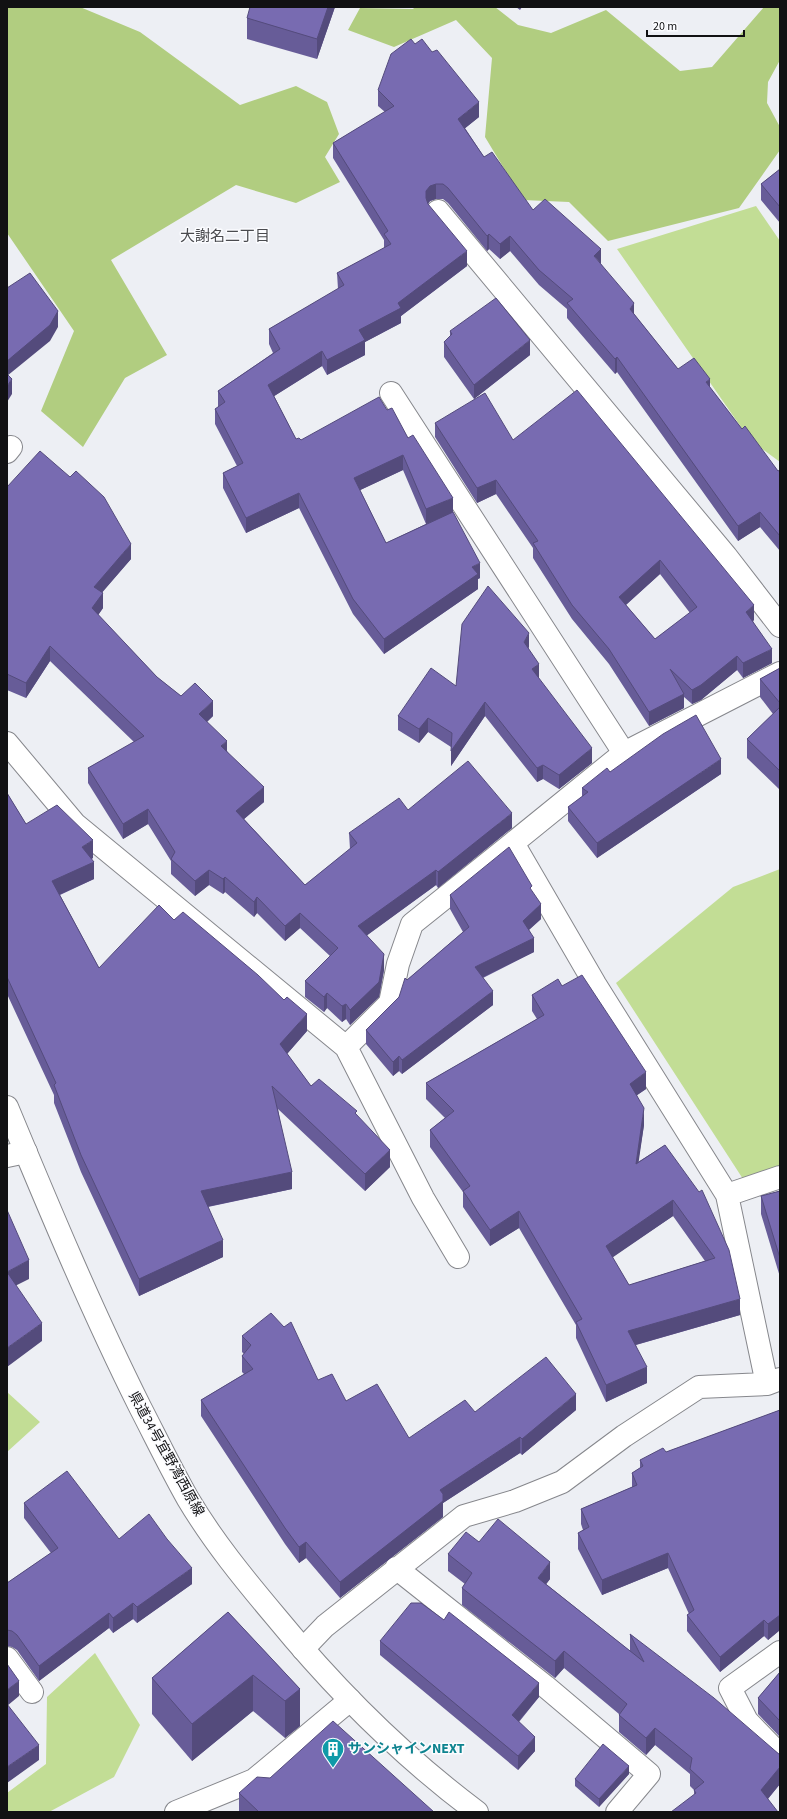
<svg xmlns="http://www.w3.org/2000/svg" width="787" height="1819" font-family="'Source Sans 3','Noto Sans JP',sans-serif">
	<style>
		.green { fill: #c2dd95 }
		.forest { fill: #b1cd80 }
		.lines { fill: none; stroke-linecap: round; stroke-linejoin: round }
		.minor-casing { stroke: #86878c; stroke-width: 24 }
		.major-casing { stroke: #86878c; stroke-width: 24 }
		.minor { stroke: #fff; stroke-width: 22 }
		.major { stroke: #fff; stroke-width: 22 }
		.wall { fill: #675c98; fill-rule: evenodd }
		.shaded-wall { fill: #544b7c }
		.building { fill: #786bb1; stroke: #544b7c; fill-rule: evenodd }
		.labels { text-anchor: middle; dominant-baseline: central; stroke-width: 3; stroke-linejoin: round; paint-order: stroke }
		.street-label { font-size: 14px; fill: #111113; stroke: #fbfcff }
		.culture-label { font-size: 14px; font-weight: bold; fill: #0d838f; stroke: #fbfcff; text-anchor: start }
		.neighbourhood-label { font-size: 15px; fill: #4a4b4f; stroke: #fbfcff }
	</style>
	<rect width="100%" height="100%" fill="#edeff4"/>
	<!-- green -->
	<path class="green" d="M756,206L780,241V462L750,440L617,249Z
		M780,869V1167L743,1179L616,983L733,887Z
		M7,1392L40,1422L7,1452Z
		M95,1653L140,1725L114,1777L49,1812H7V1793L46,1764L47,1697Z"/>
	<!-- forest -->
	<path class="forest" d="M7,7H80L140,32L240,105L296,86L327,102L339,134L325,157L340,182L296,203L236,185L111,260L167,355L125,378L83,447L41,411L74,331L7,233Z
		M415,7H495L518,25L551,33L606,10L680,71L712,67L764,7H780V60L768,82L767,103L780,127V150L739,208L608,241L569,202L523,200L485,137L492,58L456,20L394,47L348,30L360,8L413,9Z"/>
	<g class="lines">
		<!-- minor casing -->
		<g class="minor-casing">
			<path id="minor" d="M438,211L726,556L780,626
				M391,393L624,753
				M7,452L11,447
				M7,743L75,824L346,1047L390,1003L398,964L412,924L513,843
				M346,1047L423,1198L458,1257
				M7,1156L26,1152
				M727,1195L780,1177
				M767,1384L727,1195L595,984L513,843L624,753L780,673
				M396,1568L545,1686L649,1774L617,1812
				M303,1649L325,1626L464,1516L515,1501L562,1482L624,1436L699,1387L767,1384L780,1379
				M780,1652L730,1688L747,1721L780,1755
				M7,1658L32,1692
				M176,1812L254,1780L350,1700"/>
		</g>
		<!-- major casing -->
		<g class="major-casing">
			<path id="major" d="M7,1107C49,1208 91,1309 140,1407C156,1438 171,1469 188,1499C213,1541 244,1579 276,1617C335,1689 402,1756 477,1812"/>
		</g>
		<!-- minor -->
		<use href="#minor" class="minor"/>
		<!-- major -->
		<use href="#major" class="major"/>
	</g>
	<!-- wall -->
	<path class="wall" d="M335,7L317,59L247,39V18Z
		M516,7H522L520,10Z
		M378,90L479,117L465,128L484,157L533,210L601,264L634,314L678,369L710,388L742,429L778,471L780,470V551L760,527L738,541L617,372L615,374L567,318V309L539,285L510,251L500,259L489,249L487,251L448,203L443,199H436L430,201L428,204L467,266L401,316V323L365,342V355L327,375L322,366L274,396L296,439L301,440L387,410L408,438L453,513L480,578L478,579V589L384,654L353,614L299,508L246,533L223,488V473L237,466L215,424V409L218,407V391L273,353L269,344V329L338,289L337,273L384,248V240L333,158V143L385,112L378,106ZM403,470L426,524L386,543L360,490Z
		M780,169V223L761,200V184Z
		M450,331L530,355L474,399L444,357V342L450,336Z
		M435,423L513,440L754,620L753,621L772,663L743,678L737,670L701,700L692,704L684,697V708L649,726L609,664L572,619L533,558V548L496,494L477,503L435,437ZM660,574L690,613L655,639L626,605Z
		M7,487L131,559L102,592L103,608L98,615L157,677L181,696L213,716L207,722L227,751L264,802L244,819L305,885L350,849L349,833L408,810L512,828L438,888L436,885L367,935L384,970L379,997L350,1025L346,1019L342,1022L327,1008L324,1012L305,997V981L330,956L300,928L285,941L257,913L254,917L225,892L223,894L209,885L195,896L171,874V861L148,824L123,839L88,783V768L134,742L50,661L26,698L7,690Z
		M529,647L528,648L539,679L592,763L559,789L543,779L537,782L485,716L451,766V747L428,732L419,743L398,730V716Z
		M780,668V790L747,758V739L773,714L760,697V679Z
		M610,772L721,774L597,858L568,821V807L582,797V788Z
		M7,793L26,824L93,858L91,859L94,879L60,895L99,968L174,920L307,1031L287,1054L311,1086L357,1115L390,1167L365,1191L278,1109L292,1189L208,1207L223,1257L139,1296L81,1172L54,1103V1095L7,994Z
		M532,891L541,919L529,930L534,952L483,978L493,1005L402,1074L399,1071L393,1076L366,1044V1030L399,997L407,980L463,932L450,909V895Z
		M562,986L646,1089L637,1095L644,1125L638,1162L665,1145L740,1315L636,1345L647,1383L606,1402L576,1338V1325L519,1228L490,1246L463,1207V1192L430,1147V1130L445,1118L426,1099V1083L537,1019L532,1011V995ZM673,1216L705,1261L629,1285L612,1257Z
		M780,1191V1277L761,1214V1196Z
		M242,1336L318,1380L346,1401L409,1438L475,1412L576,1410L522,1455L520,1453L443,1503V1517L340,1598L306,1558L299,1563L285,1544L201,1416V1400L244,1374L242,1372V1356L244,1354L242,1352Z
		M780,1410V1630L768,1640L764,1636L720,1672L687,1631V1615L689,1614L668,1568L602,1595L578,1549V1533L583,1530L581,1524V1509L632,1487V1473L640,1468V1460L666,1452Z
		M24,1503L119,1539L192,1584L137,1623L133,1619L113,1633L109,1628L39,1681L17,1650L12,1647L7,1646V1583L51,1553L24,1518Z
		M479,1542L550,1579L546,1584L630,1651V1634L780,1755V1784L768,1799L694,1794V1790L690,1786V1774L655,1745L646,1755L619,1732V1714L564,1668L555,1678L462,1605V1588L465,1584L448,1571V1554Z
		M228,1612L300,1689V1726L285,1738L253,1711L192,1761L152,1714V1678Z
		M380,1641L539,1697L519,1722L535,1751L518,1770L380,1655Z
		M780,1672V1737L758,1714V1698Z
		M629,1774L599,1807L575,1786V1779Z
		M239,1793L434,1812H239Z"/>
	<!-- shaded-wall -->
	<path class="shaded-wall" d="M328,7H335L317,59V39Z
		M479,102V117L458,134V119Z
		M436,184V199L430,201L426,206V191L430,186Z
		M489,234V249L487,251V236Z
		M510,236V251L500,259V244Z
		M601,249V264L594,256Z
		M467,251V266L401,316V323L365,342V355L327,375V360L359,330L398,303Z
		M634,303V318L630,309Z
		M58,311V327L50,341L7,376V361Z
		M530,340V355L474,399V385Z
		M322,351V366L268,400V385Z
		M617,357V372L615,374V359Z
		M12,379V394L7,402V386Z
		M710,379V394L706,382Z
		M403,455V470L354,493V478Z
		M496,480V494L477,503V488Z
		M299,493V508L246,533V518Z
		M453,498V513L426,524V509Z
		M760,512V527L738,541V526Z
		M131,544V559L94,602V587Z
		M660,560V574L619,611V597Z
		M480,563V578L478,579V589L384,654V639L472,567Z
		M103,593V608L92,624V608Z
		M754,605V620L746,627V612Z
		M529,633V647L524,656V642Z
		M50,646V661L26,698V683Z
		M772,649V663L743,678V663Z
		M737,656V670L701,700L692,704V690Z
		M539,664V679L532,684V669Z
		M684,694V708L649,726V712Z
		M213,701V716L199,729V714Z
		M485,702V716L451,766V751Z
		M428,718V732L419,743V729Z
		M227,741V756L221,746Z
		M592,748V763L559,789V775Z
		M721,759V774L597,858V843Z
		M543,765V779L537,782V768Z
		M264,787V802L236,826V811Z
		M148,809V824L123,839V824Z
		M512,813V828L438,888V872Z
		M93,840V858L82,864V847Z
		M94,862V879L52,898V881Z
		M209,870V885L195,896V881Z
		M436,870V885L358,942V926Z
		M225,877V892L223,894V879Z
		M257,897V913L254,917V902Z
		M541,904V919L523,935V921Z
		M300,913V928L285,941V926Z
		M534,938V952L475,981V967Z
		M384,954V970L379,997L350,1025V1010Z
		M493,991V1005L402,1074V1060Z
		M327,993V1008L324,1012V997Z
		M346,1004V1019L342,1022V1006Z
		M307,1014V1031L280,1062V1044Z
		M399,1056V1071L393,1076V1062Z
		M646,1072V1089L630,1100V1084Z
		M644,1108V1125L636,1180V1164Z
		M390,1150V1167L365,1191V1174Z
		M292,1172V1189L201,1208V1191Z
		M673,1200V1216L606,1262V1246Z
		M519,1211V1228L490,1246V1230Z
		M223,1240V1257L139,1296V1279Z
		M29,1260V1279L7,1290V1272Z
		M740,1299V1315L628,1347V1331Z
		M42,1323V1341L7,1367V1348Z
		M647,1367V1383L606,1402V1385Z
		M576,1394V1410L522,1455V1439Z
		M520,1437V1453L443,1503V1517L340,1598V1582L440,1490Z
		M306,1542V1558L299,1563V1547Z
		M668,1553V1568L602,1595V1580Z
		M550,1562V1579L538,1595V1578Z
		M192,1568V1584L137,1623V1607Z
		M133,1603V1619L113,1633V1618Z
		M109,1613V1628L39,1681V1666Z
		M780,1615V1630L768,1640V1624Z
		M764,1620V1636L720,1672V1657Z
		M564,1651V1668L555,1678V1661Z
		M253,1675V1711L192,1761V1724Z
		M19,1681V1696L7,1706V1690Z
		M539,1683V1697L512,1729V1715Z
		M300,1689V1726L285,1738V1701Z
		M655,1728V1745L646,1755V1738Z
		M535,1737V1751L518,1770V1756Z
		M39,1745V1760L7,1783V1767Z
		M629,1766V1774L599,1807V1799Z
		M780,1767V1784L761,1807V1790Z"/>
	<!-- building -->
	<path class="building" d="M250,7H328L317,39L247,18Z
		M411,39L415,44L422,39L432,52L437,50L479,102L458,119L484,157L492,152L533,210L545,199L601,249L594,256L634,303L630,309L678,369L694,358L710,379L706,382L742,429L745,426L778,471L780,470V536L760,512L738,526L617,357L615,359L567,303L573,299L539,270L510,236L500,244L489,234L487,236L448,188L443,184H436L430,186L426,191V198L428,204L467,251L398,303L401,308L359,330L365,340L327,360L322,351L268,385L296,439L299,438L301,440L379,397L387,410L392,408L408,438L413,435L453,498L426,509L403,455L354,478L386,543L453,512L480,563L472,567L478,574L384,639L353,599L299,493L246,518L223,473L243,463L215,409L225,402L218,391L280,349L269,329L344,285L337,273L391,244L384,234L388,231L333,143L394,106L378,90L391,54Z
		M780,169V207L761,184Z
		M30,273L58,311L50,325L7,361V288Z
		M496,298L530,340L474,385L444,342L452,334L450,331Z
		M7,374L12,379L7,386Z
		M577,390L754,605L746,612L772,649L743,663L737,656L701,685L692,690L670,669L684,694L649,712L609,649L572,605L533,543L538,541L496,480L477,488L435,423L485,393L513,440ZM660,560L697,607L655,639L619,597Z
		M40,451L70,477L76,471L104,497L131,544L94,587L103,593L92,608L157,677L181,696L195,683L213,701L199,714L227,741L221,746L264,787L236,811L305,885L357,843L349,833L399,798L408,810L468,761L512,813L438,872L436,870L358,926L384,954L379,982L350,1010L346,1004L342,1006L327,993L324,997L305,981L338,948L300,913L285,926L257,897L254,902L225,877L223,879L209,870L195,881L171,859L175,852L148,809L123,824L88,768L144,736L50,646L26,683L7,674V487Z
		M488,586L529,633L524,642L539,664L532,669L592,748L559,775L543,765L537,768L485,702L451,751L452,733L428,718L419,729L398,716L431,668L456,686L462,624Z
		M780,668V703L760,679Z
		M780,707V771L747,739Z
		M696,715L721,759L597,843L568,807L588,792L582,788L607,768L610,772L663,734Z
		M7,793L26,824L57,805L93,840L82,847L94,862L52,881L99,968L159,905L174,920L183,912L258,975L284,1000L287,997L307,1014L280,1044L311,1086L319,1079L357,1111L355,1113L390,1150L365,1174L272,1086L292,1172L201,1191L223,1240L139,1279L81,1155L54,1085L56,1083L7,977Z
		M509,847L532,886L530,888L541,904L523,921L534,938L475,967L493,991L402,1060L399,1056L393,1062L366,1030L399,997L405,978L407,980L469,927L450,895Z
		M582,975L646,1072L630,1084L644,1108L636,1164L665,1145L699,1192L702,1190L729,1250L740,1299L628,1331L647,1367L606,1385L576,1322L582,1319L519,1211L490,1230L463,1191L470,1186L430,1130L454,1111L426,1083L544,1015L532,995L558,979L562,986ZM673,1200L715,1258L629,1285L606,1246Z
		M780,1191V1258L761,1196Z
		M7,1210L29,1260L7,1272Z
		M7,1272L42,1323L7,1348Z
		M271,1313L284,1327L291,1322L318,1380L332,1374L346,1401L377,1384L409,1438L465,1400L475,1412L546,1357L576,1394L522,1439L520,1437L440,1490L443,1494V1501L340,1582L306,1542L299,1547L285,1528L201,1400L253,1369L242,1356L251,1345L242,1336Z
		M780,1410V1615L768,1624L764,1620L720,1657L687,1615L694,1610L668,1553L602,1580L578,1533L589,1527L581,1509L637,1485L632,1473L643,1466L640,1460L663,1448L666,1452Z
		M67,1471L119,1539L149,1514L167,1539L192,1568L137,1607L133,1603L113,1618L109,1613L39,1666L17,1635L12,1631L7,1630V1583L58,1548L24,1503Z
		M498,1519L550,1562L538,1578L644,1662L630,1634L714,1698L780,1755V1767L761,1790L778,1812H671L696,1793L694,1790L704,1782L690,1769L692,1758L655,1728L646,1738L619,1715L627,1704L564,1651L555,1661L462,1588L472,1573L448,1554L466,1532L479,1542Z
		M411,1603H421L444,1620L449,1612L539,1683L512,1715L535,1737L518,1756L380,1641Z
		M228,1612L300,1689L285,1701L253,1675L192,1724L152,1678Z
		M7,1664L19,1681L7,1690Z
		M780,1672V1721L758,1698Z
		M7,1704L39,1745L7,1767Z
		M333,1721L434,1812H259L239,1793L257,1777L270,1778Z
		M603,1744L629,1766L599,1799L575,1779Z"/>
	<!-- icons -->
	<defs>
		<g id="building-pin" transform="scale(1.15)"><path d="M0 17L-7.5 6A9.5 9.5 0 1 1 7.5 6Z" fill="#0f9aa8" stroke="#fbfcff"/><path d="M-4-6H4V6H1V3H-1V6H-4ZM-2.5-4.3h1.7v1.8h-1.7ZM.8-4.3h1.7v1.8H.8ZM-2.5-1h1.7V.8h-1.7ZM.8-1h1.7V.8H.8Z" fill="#fff"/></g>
	</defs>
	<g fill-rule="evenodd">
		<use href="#building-pin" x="333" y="1749"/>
	</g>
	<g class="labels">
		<!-- street labels -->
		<g class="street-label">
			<text transform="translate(166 1454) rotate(61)">県道34号宜野湾西原線</text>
		</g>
		<!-- culture labels -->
		<g class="culture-label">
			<text x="348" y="1749">サンシャインNEXT</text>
		</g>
		<!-- neighbourhood labels -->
		<g class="neighbourhood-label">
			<text x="225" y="236">大謝名二丁目</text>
		</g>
	</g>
	<!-- border -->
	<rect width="787" height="1819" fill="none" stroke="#111113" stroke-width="16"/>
	<!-- scale -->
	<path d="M647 30v6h97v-6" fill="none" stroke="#111113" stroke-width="2"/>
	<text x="653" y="30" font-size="12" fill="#111113" stroke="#fbfcff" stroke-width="3" paint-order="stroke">20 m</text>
</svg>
